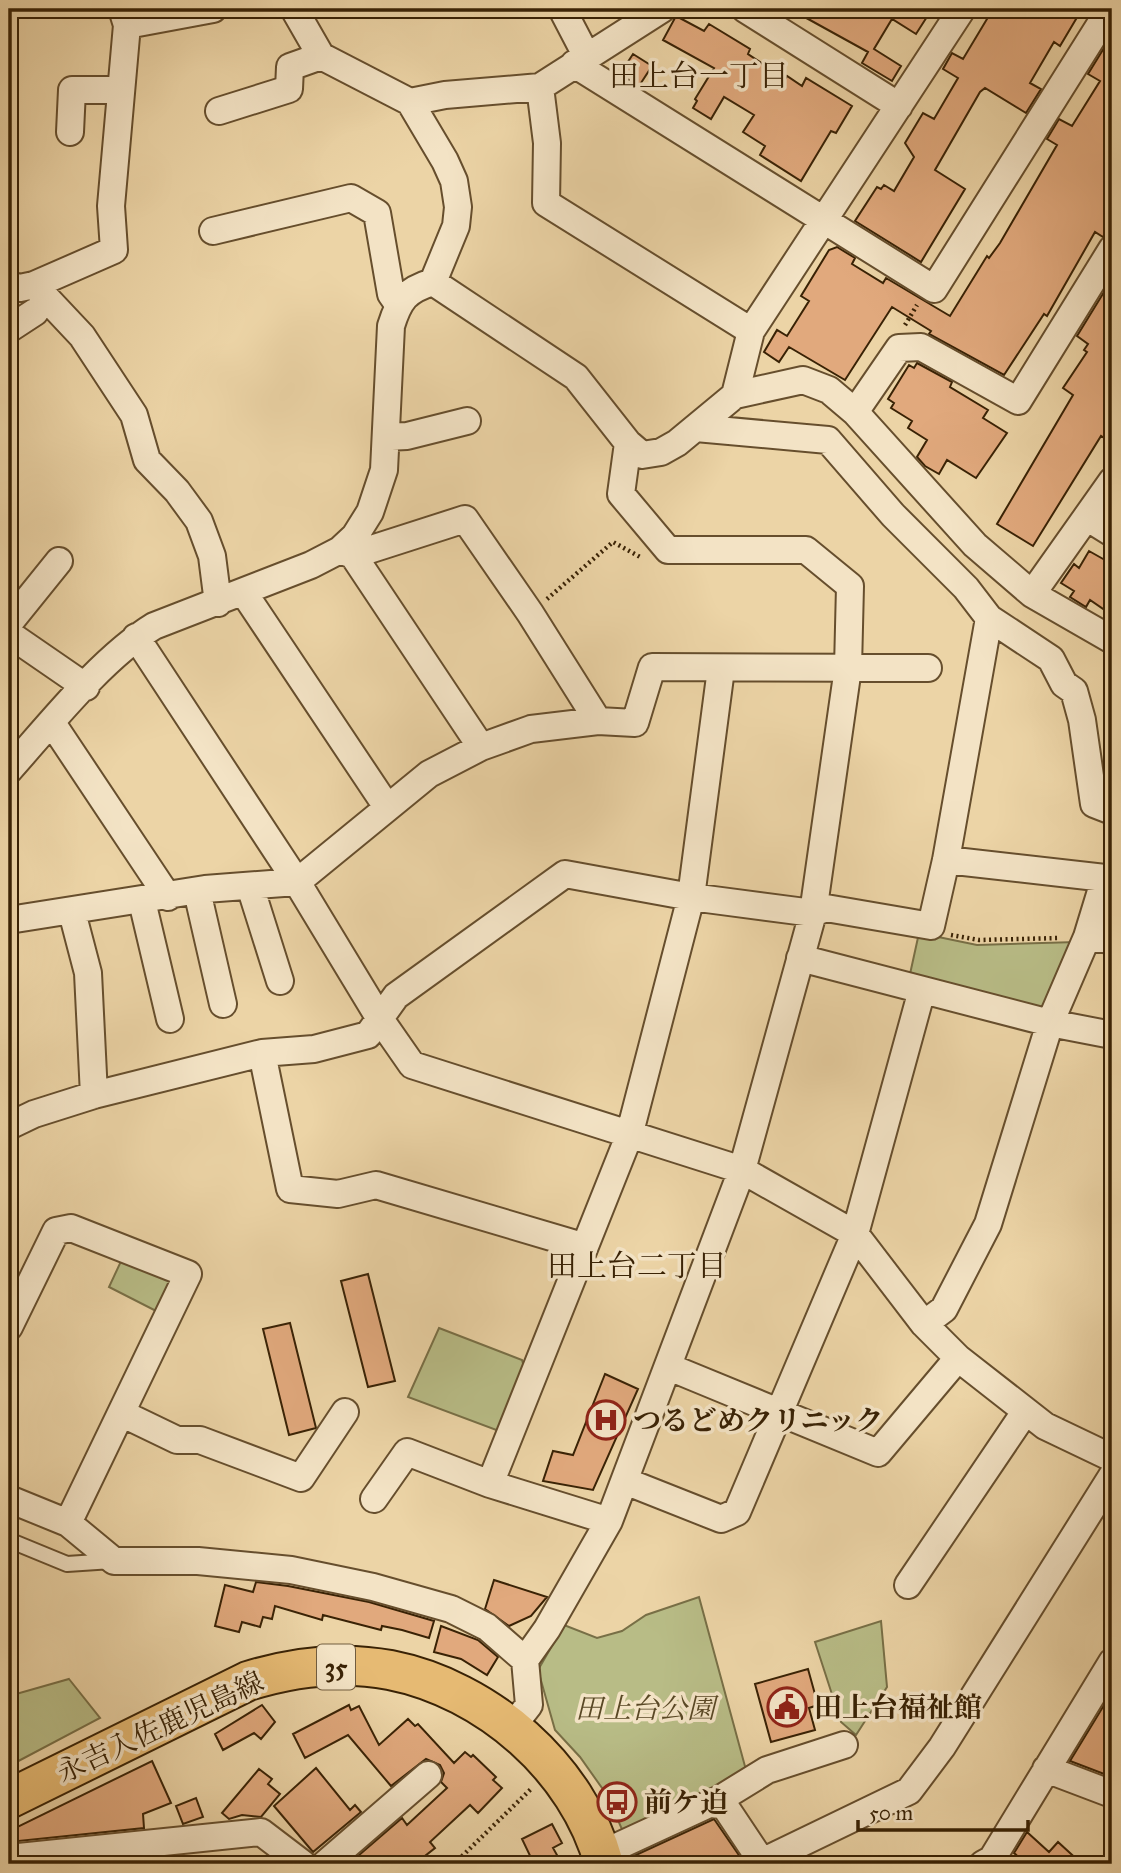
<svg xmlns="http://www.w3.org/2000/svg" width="1121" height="1873" font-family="'IM FELL Great Primer','Noto Serif JP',serif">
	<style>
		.green { fill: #b8bc86; stroke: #786f46; stroke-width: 2 }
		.building { fill: #e1a97d; stroke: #392205; stroke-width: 2 }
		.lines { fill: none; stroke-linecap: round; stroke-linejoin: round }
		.service-casing { stroke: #664e2d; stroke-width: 18 }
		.minor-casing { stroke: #664e2d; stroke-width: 30 }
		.primary-casing { stroke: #392205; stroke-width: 42 }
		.path { stroke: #392205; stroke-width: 4.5; stroke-dasharray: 2 3.5; stroke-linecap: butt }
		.service { stroke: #f3e3c5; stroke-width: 14 }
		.minor { stroke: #f3e3c5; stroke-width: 26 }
		.primary { stroke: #e6ba73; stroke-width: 38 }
		.labels { text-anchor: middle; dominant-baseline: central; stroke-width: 7; stroke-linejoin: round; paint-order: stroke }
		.shield { fill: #f3e3c5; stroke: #715c3f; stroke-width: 2 }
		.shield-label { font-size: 26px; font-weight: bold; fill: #392205 }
		.poi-label { font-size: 28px; font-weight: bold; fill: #392205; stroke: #f3e3c5; text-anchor: start }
		.park-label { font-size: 28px; font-style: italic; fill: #594825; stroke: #f3e3c5 }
		.street-label { font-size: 28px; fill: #392205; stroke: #f3e3c5 }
		.neighbourhood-label { font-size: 30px; fill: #392205; stroke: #f3e3c5 }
	</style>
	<rect width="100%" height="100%" fill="#ecd4a6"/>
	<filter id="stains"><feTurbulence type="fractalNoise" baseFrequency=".00286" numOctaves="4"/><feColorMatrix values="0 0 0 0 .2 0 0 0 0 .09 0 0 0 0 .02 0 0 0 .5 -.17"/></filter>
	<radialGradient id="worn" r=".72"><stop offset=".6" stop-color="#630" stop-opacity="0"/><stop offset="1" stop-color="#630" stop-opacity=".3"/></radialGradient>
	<!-- green -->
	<path class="green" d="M919,933L977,945L1076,942L1052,1003L1041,1007L910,974Z
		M123,1257L173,1275L162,1314L109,1287Z
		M439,1328L522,1360L525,1370L499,1431L408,1397Z
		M699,1597L746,1770L720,1789L624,1834L607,1795L580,1757L555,1730L538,1670L564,1625L597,1638L622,1631L646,1615Z
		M881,1621L887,1687L856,1735L841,1722L815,1642Z
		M69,1679L100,1718L9,1766V1696Z"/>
	<!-- building -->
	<path class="building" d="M790,9H932L916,34L892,19L874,49L901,66L892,81L862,63L868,52Z
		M993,9H1082L1060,46L1054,42L1030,83L1041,89L1026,113L985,88L980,92L935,170L965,189L921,262L855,221L877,187L881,189L884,185L894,191L914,157L905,143L923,113L934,119L958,78L943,69L952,53L963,59Z
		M676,16L704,31L709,24L750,49L748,54L785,79L787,76L802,86L806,78L852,106L836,133L831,131L801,181L760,155L765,146L743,132L754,115L724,97L711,119L693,108L697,101L695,99L714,68L663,40Z
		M1112,35V227L1103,237L1095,232L1047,316L1044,314L1004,375L929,334L931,331L892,307L845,380L789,347L779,362L764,352L777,330L787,336L809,301L801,296L829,250L837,247L855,258L852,264L883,283L886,278L950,316L987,256L989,258L1000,243L1057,145L1047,139L1059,119L1072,126L1100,81L1088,74Z
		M633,54L652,66L639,86L620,74Z
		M1112,279V443L1101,436L1033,546L997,524L1073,395L1063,388L1087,352L1084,350L1088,344L1077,336Z
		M917,363L952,382L950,387L988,410L983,418L1007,433L976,478L947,460L939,474L925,466L917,457L927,440L908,428L912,421L891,408L894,403L888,399L909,365L914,368Z
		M1089,551L1112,564V615L1090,600L1086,607L1070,597L1074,591L1061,583L1074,564L1079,568Z
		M368,1274L395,1381L368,1387L341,1281Z
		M290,1323L316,1428L289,1435L263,1329Z
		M605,1374L638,1389L593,1490L543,1481L553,1451L573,1455Z
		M494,1580L547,1597L531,1616L509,1626L485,1609Z
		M256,1582L288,1586L369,1602L434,1621L429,1638L402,1630L382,1626L381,1630L323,1615L322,1620L275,1606L272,1619L263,1617L260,1627L242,1622L239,1632L215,1626L225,1585L253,1592Z
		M441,1626L478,1640L498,1657L487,1675L461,1659L434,1652Z
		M808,1669L818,1705L809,1708L815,1730L771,1742L755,1684Z
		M1112,1692V1777L1070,1761Z
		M262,1705L275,1722L261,1739L254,1733L223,1750L215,1734Z
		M349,1705L351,1710L359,1706L379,1745L408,1719L415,1726L418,1724L454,1763L465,1752L471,1757L473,1755L496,1777L493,1780L502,1788L478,1813L470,1805L430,1842L435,1848L425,1856L432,1864L351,1862L402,1818L407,1825L447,1788L441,1782L444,1773L440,1765L426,1759L391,1786L348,1735L305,1758L293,1734Z
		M152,1761L171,1803L143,1814L144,1828L9,1842V1831Z
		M316,1768L350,1810L355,1805L361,1812L313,1852L274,1806Z
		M259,1769L272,1779L268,1784L280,1794L261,1817L242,1815L229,1819L222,1813Z
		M196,1798L203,1817L183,1824L176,1806Z
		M714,1819L745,1864H625V1860Z
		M552,1824L562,1843L553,1848L562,1864H534L522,1839Z
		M1027,1832L1049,1852L1058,1842L1082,1864H1027L1014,1853Z"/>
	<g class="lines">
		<!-- service casing -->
		<g class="service-casing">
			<path id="service" d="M11,1541L67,1564L112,1561"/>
		</g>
		<!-- minor casing -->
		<g class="minor-casing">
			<path id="minor" d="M294,9L321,56L410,102L445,161L454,181L458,207L456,226L433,282
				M562,9L587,57
				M745,9L899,106
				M127,25L213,9
				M574,64L934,289L1110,9
				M540,87L547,143L546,203L751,331
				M410,102L445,95L540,87L662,9
				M219,111L289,89L290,67L321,56
				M70,132L72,90H121
				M213,231L351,198L377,213L391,294L398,304
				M9,285L20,288L34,285L114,250L111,206L127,25L122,9
				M34,285L82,336L134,415L147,460L177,491L199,521L212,556L218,603
				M9,329L35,312
				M735,395L751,331L962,9
				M855,412L899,348L921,347L1018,401L1112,249
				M386,437L407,436L467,421
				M1088,518L1112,533
				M340,550L353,555L465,519L530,613L598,721
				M353,555L481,747
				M244,593L387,807
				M1032,594L1112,481
				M989,618L1051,659L1064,684L1074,691L1082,720L1094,804L1112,811
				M9,623L59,561
				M9,634L86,687
				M136,637L297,882L380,1019L412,1065L742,1170L855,1234L924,1324L958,1358L1045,1426L1112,1458
				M52,723L168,897
				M9,770C50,724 102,658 154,626L311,565L340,550L355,536L370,512L384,470L391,326C399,300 406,290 433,282L576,377L628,443L642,455L661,452L677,443L735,395L803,380L829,390L855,412L975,545L1032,594L1112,640
				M250,886L280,981
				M197,891L223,1004
				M142,901L170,1019
				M72,912L88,973L94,1095
				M9,920L205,889L297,882L429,774L481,747L531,729L598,721L635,723L652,667L928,668
				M1087,937L1112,940
				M800,958L1050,1023L1112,1035
				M262,1053L290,1189L338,1194L376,1185L582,1246
				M9,1126L34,1114L94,1095L262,1053L314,1049L368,1035L396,996L565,874L691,897L813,913L826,908L931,926L946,860L989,618L966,588L893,515L828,440L696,428
				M924,1324L944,1309L988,1224L1050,1023L1087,937L1105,878L946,860
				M9,1327L56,1231L71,1228L188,1274L68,1523
				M669,1367L878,1453L958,1358
				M121,1413L177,1440H200L301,1478L345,1412
				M625,1481L721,1519L737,1512L855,1234L922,990
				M9,1499L68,1523L114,1561H198L291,1570L373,1587L451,1609L487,1627L525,1660
				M374,1499L407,1452L490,1484
				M609,1521L490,1484L629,1136L691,897L721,669
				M908,1585L1025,1412
				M511,1728L529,1705L525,1660L547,1629L609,1521L742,1170L813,913L848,668L850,586L806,550H668L621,494L628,443
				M1046,1769L1112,1794
				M720,1799L762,1862L909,1791L942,1747L1112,1476
				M601,1854L720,1799L767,1770L844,1745
				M9,1858L261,1832L303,1864
				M325,1864L428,1775
				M983,1864L992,1859L1112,1662"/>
		</g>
		<!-- primary casing -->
		<g class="primary-casing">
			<path id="primary" d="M9,1799L248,1681C293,1667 342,1661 390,1670C487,1689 578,1768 604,1864"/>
		</g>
		<!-- path -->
		<path class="path" d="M905,325L917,305
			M547,599L613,542L642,558
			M951,935L979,940L1060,938
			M454,1864L531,1789"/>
		<!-- service -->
		<use href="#service" class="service"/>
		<!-- minor -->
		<use href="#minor" class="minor"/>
		<!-- primary -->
		<use href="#primary" class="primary"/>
	</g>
	<!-- icons -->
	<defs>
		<g id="hospital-ring" transform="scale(2.0125)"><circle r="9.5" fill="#f3e3c5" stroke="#8f2418" stroke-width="1.5"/><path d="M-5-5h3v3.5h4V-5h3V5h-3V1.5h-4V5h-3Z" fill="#8f2418"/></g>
		<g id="civic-ring" transform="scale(2.0125)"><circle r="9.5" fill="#f3e3c5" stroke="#8f2418" stroke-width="1.5"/><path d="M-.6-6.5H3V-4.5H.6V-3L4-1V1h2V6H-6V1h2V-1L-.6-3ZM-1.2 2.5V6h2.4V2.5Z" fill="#8f2418"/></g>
		<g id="bus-ring" transform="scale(2.0125)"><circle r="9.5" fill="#f3e3c5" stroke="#8f2418" stroke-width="1.5"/><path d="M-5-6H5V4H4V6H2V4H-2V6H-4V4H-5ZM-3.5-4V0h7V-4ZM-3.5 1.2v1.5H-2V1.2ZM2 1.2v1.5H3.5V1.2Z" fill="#8f2418"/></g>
	</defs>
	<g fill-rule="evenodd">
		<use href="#hospital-ring" x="606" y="1420"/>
		<use href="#civic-ring" x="787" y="1707"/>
		<use href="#bus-ring" x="617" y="1802"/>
	</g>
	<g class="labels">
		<!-- shield labels -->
		<rect class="shield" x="317" y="1644.5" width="38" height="45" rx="5"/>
		<g class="shield-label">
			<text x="336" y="1667">35</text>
		</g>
		<!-- poi labels -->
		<g class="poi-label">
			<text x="633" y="1420">つるどめクリニック</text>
			<text x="814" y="1707">田上台福祉館</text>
			<text x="644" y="1802">前ケ迫</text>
		</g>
		<!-- park labels -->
		<g class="park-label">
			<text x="645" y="1708">田上台公園</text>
		</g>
		<!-- street labels -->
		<g class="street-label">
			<text transform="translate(160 1727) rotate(-25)">永吉入佐鹿児島線</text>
		</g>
		<!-- neighbourhood labels -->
		<g class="neighbourhood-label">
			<text x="699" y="76">田上台一丁目</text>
			<text x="637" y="1266">田上台二丁目</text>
		</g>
	</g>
	<!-- margin -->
	<rect width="1121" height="1873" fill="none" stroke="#ecd4a6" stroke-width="35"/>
	<rect x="10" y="10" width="1100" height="1852" fill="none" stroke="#392205" stroke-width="3.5"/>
	<rect x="18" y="18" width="1086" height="1838" fill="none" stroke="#392205" stroke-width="2"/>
	<!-- scale -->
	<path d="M858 1820v10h170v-10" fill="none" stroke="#392205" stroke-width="3.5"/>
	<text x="869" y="1820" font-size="21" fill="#392205" stroke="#f3e3c5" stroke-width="5" paint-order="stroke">50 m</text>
	<rect width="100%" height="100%" filter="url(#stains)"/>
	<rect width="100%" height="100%" fill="url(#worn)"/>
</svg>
